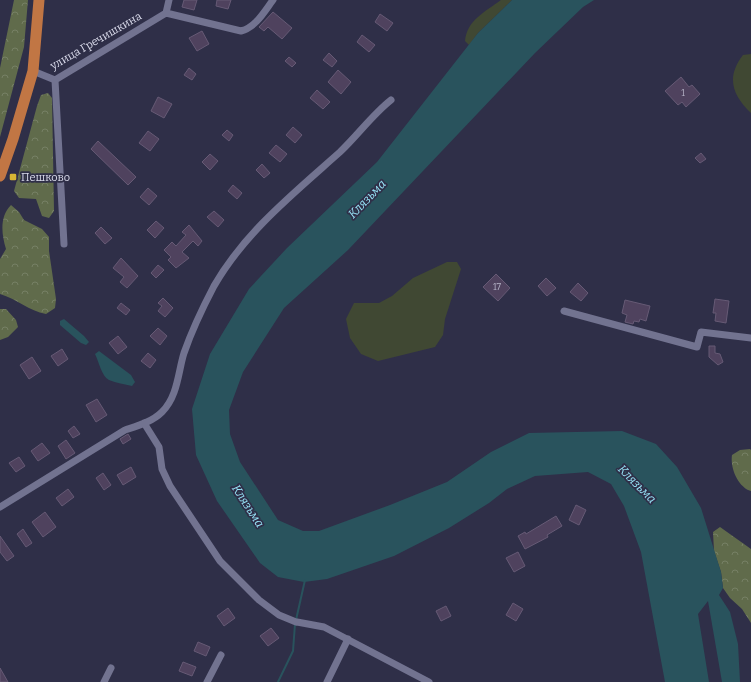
<svg xmlns="http://www.w3.org/2000/svg" width="751" height="682" font-family="Bitter,serif">
	<style>
		.grass { fill: #404833 }
		.forest { fill: url(#forest-crowns) }
		.water { fill: #29535d }
		.lines { fill: none; stroke-linecap: round; stroke-linejoin: round }
		.stream { stroke: #29535d; stroke-width: 2 }
		.building { fill: #4f425e; stroke: #665a75 }
		.minor { stroke: #727390; stroke-width: 7 }
		.trunk { stroke: #c17644; stroke-width: 11 }
		.poi-dot { fill: #d6b534; stroke: #2f2f48; stroke-width: 1.5 }
		.labels { text-anchor: middle; dominant-baseline: central; stroke-width: 3.5; stroke-linejoin: round; paint-order: stroke }
		.number-label { font-size: 9px; fill: #b7b5c8 }
		.street-label { font-size: 11px; fill: #dadbeb; stroke: #2f2f48 }
		.poi-label { font-size: 11px; fill: #dadbeb; stroke: #2f2f48; text-anchor: start }
		.water-label { font-size: 12px; font-style: italic; fill: #97e4f7; stroke: #2f2f48 }
	</style>
	<defs>
		<pattern id="forest-crowns" width="20" height="18" patternUnits="userSpaceOnUse"><rect width="20" height="18" fill="#606b4b"/><path d="M2 6a3 3 0 1 1 6 0M12 15a3 3 0 1 1 6 0" fill="none" stroke="#768065"/></pattern>
	</defs>
	<rect width="100%" height="100%" fill="#2f2f48"/>
	<!-- grass -->
	<path class="grass" d="M501,0H512L478,33L469,45L465,41C467,20 485,12 501,0Z
		M751,54V113C732,95 726,77 743,55Z
		M447,262H457L461,269L445,319L443,335L435,347L378,361L361,354L350,338L346,319L354,303H379L392,296L413,278Z"/>
	<!-- forest -->
	<path class="forest" d="M14,0H28L24,47L0,137V68Z
		M48,93L52,98L54,211L49,218L42,216L36,199L19,198L14,191L37,106L41,95Z
		M11,205L19,212L24,220L42,229L49,237V251L56,299L55,308L46,314C29,311 17,299 0,294V259L6,249C1,233 0,216 11,205Z
		M0,309H6L16,320L18,327L8,337L0,340Z
		M750,449L751,450V491C738,487 730,468 732,455L740,450Z
		M720,527L751,549V623L742,609L730,598L723,588L721,572L714,551L713,532Z"/>
	<!-- water -->
	<path class="water" d="M512,0H594L583,7L535,53L348,250L284,308L243,372L229,410L230,434L240,462L278,520L303,531H319L390,505L447,482L491,452L529,433L622,431L656,444L677,467L701,508L721,572L723,588L719,595L730,612L738,644L740,682H722L708,601L698,614L709,682H665L641,552L624,506L611,484L588,472L535,476L507,489L489,503L449,528L394,556L327,579L304,582L278,577L260,563L217,501L196,455L192,409L210,354L249,289L287,248L377,162L478,33Z
		M64,319L84,336L89,342L86,345L81,343L60,325V321Z
		M99,351L131,375L135,382L132,386C125,384 116,383 109,380C102,377 99,362 95,354Z"/>
	<g class="lines">
		<!-- stream -->
		<path class="stream" d="M296,620L305,580
			M278,682L293,651L295,624"/>
	</g>
	<!-- building -->
	<path class="building" d="M184,0H197L194,10L182,7Z
		M217,0H231L228,9L216,6Z
		M273,12L292,28L282,39L268,27L264,31L259,27Z
		M380,14L393,23L387,31L375,22Z
		M202,31L209,44L197,51L189,38Z
		M362,35L375,45L369,52L357,42Z
		M329,53L337,61L332,67L323,60Z
		M289,57L296,63L292,67L285,61Z
		M189,68L196,74L192,80L184,75Z
		M338,70L351,82L341,94L328,82Z
		M681,77L689,87L692,85L700,94L686,107L682,102L678,105L665,91Z
		M317,90L330,102L323,109L310,98Z
		M158,97L172,104L164,118L151,111Z
		M293,127L302,135L295,143L286,135Z
		M227,130L233,135L229,141L222,135Z
		M148,131L159,139L150,151L139,143Z
		M98,141L136,177L128,185L91,149Z
		M276,145L287,154L280,162L269,153Z
		M701,153L706,159L700,163L695,158Z
		M210,154L218,161L210,170L202,162Z
		M262,164L270,173L264,178L256,170Z
		M233,185L242,193L237,199L228,191Z
		M148,188L157,196L149,205L140,197Z
		M214,211L224,220L218,227L207,217Z
		M156,221L164,228L155,238L147,230Z
		M189,225L202,241L198,246L193,241L182,252L189,258L176,268L168,260L171,257L164,250L172,242L176,246L186,235L182,232Z
		M101,227L112,238L105,244L95,233Z
		M121,258L138,276L127,288L120,282L124,277L113,268Z
		M158,265L164,270L156,278L151,273Z
		M496,274L510,288L498,301L483,287Z
		M546,278L556,288L547,296L538,286Z
		M578,283L588,293L581,301L570,292Z
		M163,298L173,308L165,317L158,311L162,306L158,303Z
		M715,299L729,301L726,323L715,321L716,313H713Z
		M625,300L650,306L646,321L640,319L639,322L634,321L633,324L625,322L627,315L622,313Z
		M121,303L130,310L126,315L117,308Z
		M158,328L167,336L160,345L150,336Z
		M118,336L127,347L118,354L109,343Z
		M709,346H715V353L720,354L723,362L718,365L709,357Z
		M62,349L68,359L58,366L51,356Z
		M148,353L156,360L150,368L141,361Z
		M32,357L41,371L29,379L20,365Z
		M97,399L107,415L96,422L86,405Z
		M74,426L80,434L73,438L68,431Z
		M128,434L131,439L123,444L120,439Z
		M66,440L75,453L66,459L58,446Z
		M42,443L50,453L38,461L31,451Z
		M19,457L25,466L16,472L9,463Z
		M131,467L136,477L123,485L117,475Z
		M103,473L111,485L104,490L96,478Z
		M68,489L74,497L62,506L56,498Z
		M576,505L586,510L579,525L569,520Z
		M45,512L56,527L43,537L32,522Z
		M556,516L562,526L547,535L548,537L525,549L518,536L525,532L526,534Z
		M23,529L32,543L26,547L17,534Z
		M0,536L14,556L7,561L0,552Z
		M518,552L525,566L514,572L506,558Z
		M513,603L523,609L516,621L506,615Z
		M446,606L451,616L441,621L436,611Z
		M228,608L235,618L224,626L217,616Z
		M271,628L279,638L268,646L260,636Z
		M198,642L210,647L206,656L194,651Z
		M183,662L196,667L192,676L179,671Z
		M0,668L8,682H0Z"/>
	<g class="lines">
		<!-- minor -->
		<path class="minor" d="M166,13L169,0
			M33,71L55,80L166,13L241,31C256,27 264,12 273,0
			M55,80L64,244
			M564,311L697,347L701,332L751,338
			M144,423L159,447L162,469L170,486L220,561L259,600L279,615L296,622
			M0,507L125,430C137,426 152,422 162,412C178,396 178,372 184,353C192,330 203,307 214,286C245,232 294,193 340,152C358,135 372,115 391,100
			M297,622L324,627L429,682
			M104,682L111,668
			M207,682L221,655
			M327,682L348,639"/>
		<!-- trunk -->
		<path class="trunk" d="M0,176L13,139L33,71L39,0"/>
	</g>
	<!-- markers -->
	<rect class="poi-dot" x="9" y="173" width="8" height="8" rx="2"/>
	<g class="labels">
		<!-- number labels -->
		<g class="number-label">
			<text x="683" y="93">1</text>
			<text x="497" y="287">17</text>
		</g>
		<!-- street labels -->
		<g class="street-label">
			<text transform="translate(96 41) rotate(-30)">улица Гречишкина</text>
		</g>
		<!-- poi labels -->
		<g class="poi-label">
			<text x="21" y="177">Пешково</text>
		</g>
		<!-- water labels -->
		<g class="water-label">
			<text transform="translate(367 199) rotate(-46)">Клязьма</text>
			<text transform="translate(637 484) rotate(45)">Клязьма</text>
			<text transform="translate(248 506) rotate(57)">Клязьма</text>
		</g>
	</g>
</svg>
